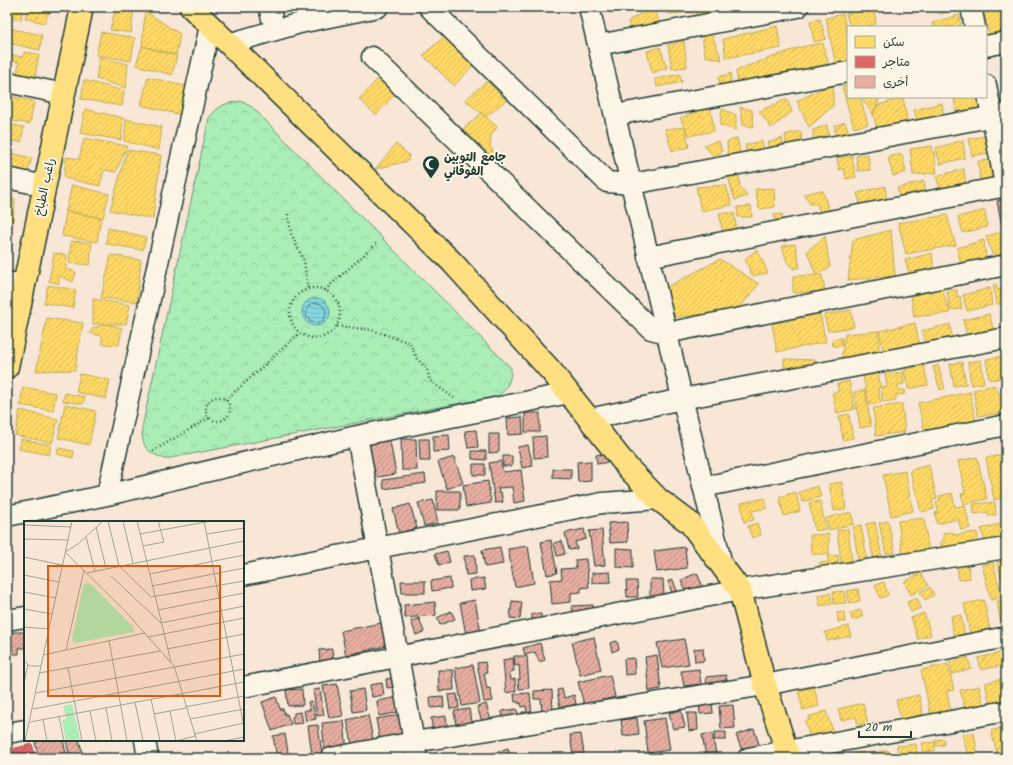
<svg xmlns="http://www.w3.org/2000/svg" width="1013" height="765" font-family="Kalam,'Playpen Sans Arabic',sans-serif">
	<style>
		.park { fill: url(#park-crowns); stroke: #659576 }
		.water { fill: url(#water-rules); stroke: #5d999b }
		.homes { fill: url(#homes-hatch); stroke: #bcaa57 }
		.shops { fill: url(#shops-hatch); stroke: #a65a57 }
		.lines { fill: none; stroke-linecap: round; stroke-linejoin: round }
		.shore { stroke: #487b79; stroke-width: 1 }
		.building { fill: url(#building-hatch); stroke: #1f3d34 }
		.minor-casing { stroke: #1f3d34; stroke-width: 23 }
		.major-casing { stroke: #1f3d34; stroke-width: 25 }
		.path { stroke: #1f3d34; stroke-width: 2.5; stroke-dasharray: 1 3; stroke-linecap: butt }
		.minor { stroke: #fcf5e5; stroke-width: 20 }
		.major { stroke: #ffdf80; stroke-width: 22 }
		.labels { text-anchor: middle; dominant-baseline: central; stroke-width: 4; stroke-linejoin: round; paint-order: stroke }
		.poi-label { font-size: 12px; font-weight: bold; fill: #1f3d34; stroke: #fcf5e5; text-anchor: start }
		.street-label { font-size: 12px; fill: #1f3d34; stroke: #fcf5e5 }
		.inset-road { fill: none; stroke: #a1a396; stroke-width: 1 }
		.view { fill: #de580e; fill-opacity: 0.15; stroke: #de580e; stroke-width: 2 }
		.inset-edge { fill: none; stroke: #1f3d34; stroke-width: 2 }
	</style>
	<defs>
		<pattern id="park-crowns" width="20" height="18" patternUnits="userSpaceOnUse"><rect width="20" height="18" fill="#abedb7"/><path d="M2 6a3 3 0 1 1 6 0M12 15a3 3 0 1 1 6 0" fill="none" stroke="#93cc9e"/></pattern>
		<pattern id="water-rules" width="6" height="5" patternUnits="userSpaceOnUse"><rect width="6" height="5" fill="#86d7e0"/><path d="M0 2.5h6" fill="none" stroke="#73b9c1"/></pattern>
		<pattern id="homes-hatch" width="6" height="6" patternUnits="userSpaceOnUse"><rect width="6" height="6" fill="#ffd966"/><path d="M-1 1l2-2M0 6l6-6M5 7l2-2" fill="none" stroke="#dabb59"/></pattern>
		<pattern id="shops-hatch" width="6" height="6" patternUnits="userSpaceOnUse"><rect width="6" height="6" fill="#e06666"/><path d="M-1 1l2-2M0 6l6-6M5 7l2-2" fill="none" stroke="#b55555"/></pattern>
		<pattern id="building-hatch" width="6" height="6" patternUnits="userSpaceOnUse"><rect width="6" height="6" fill="#e7ada1"/><path d="M-1 1l2-2M0 6l6-6M5 7l2-2" fill="none" stroke="#bb8e84"/></pattern>
	</defs>
	<rect width="100%" height="100%" fill="#f8e7d7"/>
	<filter id="ink" filterUnits="userSpaceOnUse"><feTurbulence type="fractalNoise" baseFrequency=".025" numOctaves="2"/><feDisplacementMap in="SourceGraphic" scale="8" xChannelSelector="R" yChannelSelector="G"/><feConvolveMatrix kernelMatrix="1 2 1 2 8 2 1 2 1" color-interpolation-filters="sRGB"/></filter>
	<g filter="url(#ink)">
		<!-- park -->
		<path class="park" d="M241,101L252,107L511,368C511,380 508,388 498,396L165,459C147,452 142,448 142,428L209,118C219,105 225,103 241,101Z"/>
		<!-- water -->
		<path class="water" d="M302 312a14 14 0 1 1 28 0a14 14 0 1 1-28 0Z"/>
		<!-- homes -->
		<path class="homes" d="M8,7H23L21,20L7,18Z
			M28,7H52L44,23L25,18Z
			M116,7H134L131,33L110,30Z
			M609,7H634V8H621L612,13Z
			M652,7L662,26L632,34L628,21Z
			M667,7H693L694,12L669,14Z
			M696,7H748L697,22Z
			M874,7L876,24L865,27H850L846,14Z
			M938,7H965V8L940,14Z
			M1002,10L1006,31L989,34L984,13Z
			M145,11L180,34L176,55L142,46Z
			M843,14L848,38V63L836,66L826,18Z
			M959,15L961,27H933L932,23Z
			M820,19L826,39L814,42L810,21Z
			M777,26L781,48L726,58L723,39Z
			M8,28L42,35L40,50L8,43L7,48V30Z
			M101,32L135,38L131,61L96,55Z
			M711,33L722,60L705,56L702,35Z
			M445,36L473,65L454,86L423,55Z
			M684,41L687,67L672,69L668,45Z
			M823,43L830,69L738,86L736,70L801,47Z
			M142,46L177,56L172,75L136,65Z
			M660,47L667,68L652,73L647,51Z
			M24,52L39,54L35,77L17,74L19,62L11,61L12,55L23,57Z
			M99,57L128,64L126,88L96,79Z
			M731,73L730,87L721,90L718,77Z
			M680,74L682,82L657,87L655,79Z
			M148,77L189,87L181,115L141,105Z
			M378,79L395,94L376,115L359,99Z
			M84,80L124,91L122,106L81,99Z
			M487,81L506,100L486,117L465,100Z
			M833,83V106L809,127L797,101Z
			M848,85V97H860L868,124L854,128L842,87Z
			M7,96L34,101L30,124L7,120Z
			M862,97H880L873,114L864,102Z
			M954,97H985L988,115L957,119Z
			M903,98L908,124L877,129L873,114L878,105Z
			M787,99L792,112L771,128L759,111Z
			M942,103L944,120L919,126L914,110Z
			M710,106L714,131L689,136L680,118Z
			M740,107L752,110L754,127L743,125Z
			M85,109L123,118L121,140L80,133Z
			M722,109L736,115V130L720,125Z
			M482,113L497,127L491,136L490,146L494,153L491,156L463,129Z
			M126,119L162,127L159,150L124,141Z
			M845,122L851,138L838,142L834,126Z
			M7,124L24,127L21,142L7,140Z
			M827,125L830,141L813,142V130Z
			M685,127L689,147L672,151L665,129Z
			M801,131L802,150L787,153L785,135Z
			M990,135L993,152L972,156L969,139Z
			M84,138L127,146L116,172L104,170L100,186L64,178L66,157L79,159Z
			M737,138L742,161L728,163L727,142Z
			M782,138L784,153L771,156L767,143Z
			M963,140L965,158L940,164L936,148Z
			M719,141L722,152L714,157L704,145Z
			M762,141L764,152L747,156L745,145Z
			M396,144L409,155L408,161L375,169Z
			M932,146L933,152H934L937,173L913,175L910,149Z
			M127,150L161,155L153,219L110,210Z
			M7,152L32,158L25,182L7,177Z
			M868,154L870,170L858,171L856,156Z
			M902,154L906,172L893,176L888,157Z
			M852,156L856,177L846,179L844,169L839,170L837,158Z
			M995,160L997,180L980,181L978,161Z
			M964,169L966,186L941,192L936,176Z
			M739,176L740,187L747,196L735,200L728,177Z
			M924,181L926,198L902,205L897,188Z
			M72,185L109,194L103,218L66,211Z
			M726,185L732,205L701,211L696,187Z
			M885,186L887,203L862,210L857,193Z
			M774,188L775,207L759,209L755,189Z
			M817,191H823L829,211L820,213L817,204H810L804,194Z
			M7,197L15,199L13,221L7,220Z
			M751,206L752,217H738L737,207Z
			M985,210L987,227L963,233L958,217Z
			M66,211L101,218L97,242L62,236Z
			M719,213H734L737,232L723,234Z
			M782,214L784,222L776,223L774,215Z
			M947,215L956,245L906,254L898,223Z
			M108,228L146,237L143,250L106,244Z
			M891,230L895,276L848,280L853,240Z
			M1006,231V248L1000,256L992,254L986,236Z
			M825,236L830,267L816,275L807,251Z
			M984,240L986,258L961,264L957,248Z
			M71,241L92,243L90,265L69,263Z
			M795,244L800,267L793,269L787,262L782,246Z
			M757,249L768,273L752,276L745,259Z
			M54,253L67,255L66,269L76,272L73,282L59,276V284L49,281Z
			M932,253L934,270L910,276L905,260Z
			M111,255L141,260L137,302L101,298Z
			M720,259L759,284L737,311L668,318L667,287Z
			M822,275L825,291L793,293V276Z
			M996,284L998,290L1006,287V304H997L993,285Z
			M48,285L76,290L73,308L44,303Z
			M942,288L950,313L914,317L911,296Z
			M990,288L992,305L967,311L963,295Z
			M947,290H957V297L960,296L962,309L950,310Z
			M93,299L130,305L126,324H93Z
			M851,310L854,327L828,331L824,315Z
			M820,314L826,342L777,352L772,324Z
			M989,314L994,331L967,337L963,320Z
			M47,318L83,323L75,370L36,371Z
			M915,323L920,347L884,355L879,331Z
			M106,324L122,328L119,345L102,344V336L90,333L93,328Z
			M950,324L952,341L927,348L922,331Z
			M879,331V355L841,360L845,334Z
			M842,338V346H833L832,339Z
			M1004,356L1006,377L989,380L986,359Z
			M784,359L816,360L815,371L784,370Z
			M981,360L984,383L971,385L968,362Z
			M962,362L966,384L954,386L950,364Z
			M924,365L928,385L908,389L904,370Z
			M938,365L945,388L940,390L933,367Z
			M903,372L904,384H898L899,390H905V394L896,395V400L883,402L881,387H887L885,374Z
			M878,373L881,387L878,388L881,403L869,405L863,376Z
			M80,374L110,380L106,399L76,392Z
			M849,381L855,409L837,413L832,393L839,391L837,384Z
			M994,385L1006,405V413L978,416L973,390Z
			M23,387L56,393L53,411L20,405Z
			M865,390L871,426L860,428L854,392Z
			M970,392L976,422L925,433L918,403Z
			M65,393L85,397L83,404L63,401Z
			M65,404L96,411L89,445L58,438Z
			M902,404L905,432L876,436L873,408Z
			M20,410L58,419L52,443L15,435Z
			M849,414L853,438L843,440L839,416Z
			M21,439L51,445L49,455L19,449Z
			M58,448L74,451L73,458L57,454Z
			M1006,454V497L994,500L986,458Z
			M977,457L987,499L964,504L961,494L965,493L958,461Z
			M929,465L937,499L932,500L934,509L921,512L910,470Z
			M905,471L913,511L891,516L883,475Z
			M842,482L846,509L834,511L829,484Z
			M818,486L821,497L802,502L799,492Z
			M796,492L800,511L784,516L779,497Z
			M952,493L955,507L965,505L970,528L961,530L958,519L937,524L935,513L938,512L936,502L940,501L939,496Z
			M765,498L767,508L752,511L754,520L744,522L741,503Z
			M820,501L826,529L815,531L809,503Z
			M995,502L996,515L988,516V512L974,514L973,504Z
			M851,512L854,524L829,530L826,518Z
			M924,518L929,553L903,557L898,521Z
			M888,521L895,552L886,554L879,523Z
			M875,522L882,558L874,560L866,524Z
			M757,523L761,535L752,538L748,526Z
			M1003,523L1006,536L985,542L981,529Z
			M861,525L868,564L859,565L853,527Z
			M848,529L853,568L842,570L837,530Z
			M953,532L954,535L977,532L979,545L942,550L940,542L944,541L943,533Z
			M829,534V554H811L810,535Z
			M838,555L839,572H820L819,563L828,562V556Z
			M1005,560L1006,576L1001,577L997,562Z
			M993,562L1002,597L991,600L982,565Z
			M968,566L970,578L959,580L957,567Z
			M921,573L928,585L911,595L904,582Z
			M884,582L888,595L880,598L875,585Z
			M930,587L934,595L925,600L920,592Z
			M858,589L860,601L850,603L847,591Z
			M844,591L846,603L834,604L833,592Z
			M830,593L832,604L820,606L818,595Z
			M917,598L921,608L911,612L907,602Z
			M984,600L990,630L970,634L964,604Z
			M1006,600V629L1002,630L997,601Z
			M861,610L863,617L852,620L850,613Z
			M844,612L845,622H838L837,613Z
			M924,613L931,635L918,639L911,618Z
			M961,615L965,636L954,638L951,616Z
			M849,626L851,636L827,641L825,632Z
			M1000,653L1003,665L981,670L978,658Z
			M968,657L971,669L952,674L950,662Z
			M948,664L954,690L947,691L951,712L931,716L921,670Z
			M1006,678V702L990,705L985,683Z
			M979,686L984,706L965,710L960,690Z
			M814,687L819,706L803,710L798,691Z
			M919,695L923,714L901,720L896,700Z
			M863,703L868,723L858,725L856,717L841,720L838,709Z
			M826,711L833,731L810,738L805,721L809,720L808,717Z
			M1004,727L1006,735V750L997,753L991,731Z
			M974,733L978,758H968L963,734Z
			M944,739V745L936,746L935,740Z
			M935,742V751L922,752V743Z
			M916,744L918,758H898L897,746Z
			M888,750L890,758H870L869,754Z
			M863,752L864,758H838Z"/>
		<!-- shops -->
		<path class="shops" d="M32,744L36,758H10L8,750Z"/>
		<g class="lines">
			<!-- shore -->
			<path class="shore" d="M306 313a10 10 0 1 1 20 0a10 10 0 1 1-20 0Z"/>
		</g>
		<!-- building -->
		<path class="building" d="M1005,200L1006,225L1002,226L997,201Z
			M525,413H540V432H525Z
			M522,417L523,434L508,435L507,418Z
			M476,430L478,447L468,448L465,431Z
			M489,434H499V452L489,453Z
			M449,435L450,451L433,452V436Z
			M389,436L396,474L373,478L366,440Z
			M546,436L547,457L534,458L533,437Z
			M401,439H416L417,470H402Z
			M419,439H429L430,461H420Z
			M528,445L533,466L522,468L518,447Z
			M472,451H486V460L472,459Z
			M608,453L609,462L597,464L596,455Z
			M503,456H512V466H503Z
			M454,457L463,483L447,489L438,462Z
			M501,461L503,472L521,470L525,501L514,503L512,487L498,488L499,493L501,492L503,502L495,503L489,463Z
			M591,461V481L578,482L577,462Z
			M473,464H485V475H473Z
			M553,469H571V479L553,478Z
			M425,474L426,483L384,489L383,480Z
			M488,481L491,503L466,507L463,485Z
			M437,491H460V510H437Z
			M433,500L438,523L424,526L418,503Z
			M410,504L417,528L399,533L393,509Z
			M627,522L628,542L610,543L608,523Z
			M584,529L586,539L575,542L577,549L569,550L565,533Z
			M602,530L605,565L594,566L589,531Z
			M551,540L557,573L547,575L541,542Z
			M562,541L565,554L557,556L554,543Z
			M528,546L534,583L515,587L508,549Z
			M500,547L503,564L485,567L482,550Z
			M685,547L687,568L657,572L654,551Z
			M616,548L633,549V568L616,567Z
			M447,551L450,562L439,565L435,554Z
			M475,555L476,574L466,575L464,556Z
			M586,559L589,587L581,588V592L571,593V602L552,604L550,580L562,579L561,569L576,568L575,560Z
			M610,572L611,582L592,583V573Z
			M697,573L703,587L687,594L681,580Z
			M450,578L451,588L432,591L431,581Z
			M484,578L486,589L470,591L469,580Z
			M650,579H663L664,596L650,597Z
			M673,580L684,610L678,611L668,581Z
			M401,581H425V593H402Z
			M626,581H637L638,597H627Z
			M475,600L481,633L466,635L460,603Z
			M512,601L522,602L520,619L510,618Z
			M435,602L436,615L405,618L404,605Z
			M593,605V614L573,615L572,606Z
			M451,611L455,619L440,625L437,618Z
			M532,614H541V624H532Z
			M419,618L424,632L416,635L411,621Z
			M381,623L386,646L346,655L341,631Z
			M11,632H25V648H19V654H12Z
			M594,637L601,670L580,675L572,642Z
			M684,639L689,664L662,668L657,643Z
			M617,641L619,649L612,652L610,643Z
			M540,643L545,660L539,662L535,652L525,655L523,648Z
			M703,648L704,661L695,662L694,649Z
			M332,649L333,664H320L319,650Z
			M657,655L661,689L649,691L645,657Z
			M514,656H527L529,688L519,689L518,679H520L519,665L515,666Z
			M513,658L514,671L510,672L511,680L515,679L516,691L506,693L503,660Z
			M634,658L635,674L625,675L624,659Z
			M485,662L487,673H484L487,689L490,688L493,701L484,702L477,663Z
			M473,665L480,703L462,706L455,668Z
			M699,669L701,684L684,686L681,671Z
			M438,670H453L454,690L439,691Z
			M610,675L615,697L584,705L578,682Z
			M726,675L727,687L707,689L706,677Z
			M393,678L394,687L387,688L386,679Z
			M382,683L384,695L372,697L370,685Z
			M337,684L343,716L329,718L323,686Z
			M302,689L303,705L288,706L286,690Z
			M320,689L324,715L317,716L313,690Z
			M363,689L366,710L353,712L350,691Z
			M562,689L564,698L574,695L576,704L560,708L557,690Z
			M552,690L553,712L542,713L541,699H534V691Z
			M530,693L532,717L523,718L522,712H527L526,706L522,707L521,703L519,704V702H515L514,694Z
			M457,694L459,708L450,709L448,695Z
			M404,696L407,711L379,716L377,701Z
			M443,696L444,707L431,708L430,697Z
			M276,697L280,709H283L285,715L287,714L291,724L272,731L262,702Z
			M312,701L316,719L306,721L304,710H310L308,702Z
			M712,702L713,713L700,714L699,703Z
			M486,704L492,724L484,727L477,707Z
			M733,705L735,728L721,729L719,706Z
			M469,709L472,728L457,731L454,711Z
			M517,709L518,717L503,719L502,711Z
			M681,710L685,727L673,729L669,713Z
			M301,712L303,723L293,724L292,717L294,716V713Z
			M687,713H697L698,730L689,731Z
			M368,715L374,744L353,748L347,720Z
			M399,715L404,743L381,747L376,719Z
			M446,716L449,740L434,741L431,718Z
			M637,718L639,734L623,736L621,720Z
			M665,718L670,750L648,753L644,721Z
			M344,721L347,752L325,755L322,723Z
			M318,725L322,754L312,755L308,726Z
			M754,729L760,747L743,753L736,735Z
			M715,732H726V740H714Z
			M712,733L716,754L706,756L702,735Z
			M285,734L289,758H277L273,736Z
			M581,734L584,754L573,756L570,735Z
			M44,740H63L67,758H39L35,742Z
			M66,740H79L84,758H70Z
			M508,748L511,758H489L488,755Z"/>
		<g class="lines">
			<!-- minor casing -->
			<g class="minor-casing">
				<path id="minor" d="M269,7L275,30
					M429,7L607,182L632,184L1006,114
					M589,7L722,565
					M971,7L975,27
					M228,44L300,23L378,7
					M598,45L798,7
					M986,46L1006,42
					M372,57L651,329L666,333L1006,265
					M7,82L64,94
					M986,85L1006,190
					M615,115L848,72
					M7,178L45,186
					M648,257L1006,186
					M7,282L25,285
					M589,419L682,399L1006,338
					M357,436L417,758
					M703,487L1006,425
					M107,495L210,26
					M7,516L107,495L357,436L569,393
					M243,575L602,503L658,499
					M7,620L25,617
					M243,687L740,590L1006,548
					M7,733L25,730
					M145,740L148,758
					M331,758L414,742L765,685L1006,637
					M748,758L1006,711"/>
			</g>
			<!-- major casing -->
			<g class="major-casing">
				<path id="major" d="M191,7L452,262L552,372L628,468L658,499L690,523L740,590L765,685L789,758
					M7,367L82,7"/>
			</g>
			<!-- path -->
			<path class="path" d="M288,214L291,233L304,261L308,289
				M290 313a25 25 0 1 1 50 0a25 25 0 1 1-50 0Z
				M325,290L378,242
				M337,326L372,330L410,343L417,359L427,369L430,381L454,398
				M206 409a12 12 0 1 1 24 0a12 12 0 1 1-24 0Z
				M226,400L300,333
				M153,451L209,418"/>
			<!-- minor -->
			<use href="#minor" class="minor"/>
			<!-- major -->
			<use href="#major" class="major"/>
		</g>
	</g>
	<!-- icons -->
	<defs>
		<g id="mosque-pin" transform="scale(0.9)"><path d="M0 17L-7.5 6A9.5 9.5 0 1 1 7.5 6Z" fill="#1f3d34" stroke="#fcf5e5"/><path d="M3.5-4.9A6 6 0 1 0 3.5 4.9A5 5 0 1 1 3.5-4.9Z" fill="#fff"/></g>
	</defs>
	<g fill-rule="evenodd">
		<use href="#mosque-pin" x="431" y="164"/>
	</g>
	<g class="labels">
		<!-- poi labels -->
		<g class="poi-label">
			<text x="444" y="157">جامع التوبين<tspan x="444" dy="14">الفوقاني</tspan></text>
		</g>
		<!-- street labels -->
		<g class="street-label">
			<text transform="translate(45 187) rotate(-78)">راغب الطباخ</text>
		</g>
	</g>
	<!-- overview -->
	<g transform="translate(24 521)">
		<rect width="220" height="220" fill="#f8e7d7"/>
		<path d="M63,62L67,63L109,106L110,111L50,122L48,118L59,65ZM48,183L56,218L42,220L38,199L42,198L39,185Z" fill="#abedb7"/>
		<path class="inset-road" d="M84,0L95,45L127,76L220,60M99,0L109,42M113,0L147,141M180,0L220,206M0,4L47,6M72,6L82,47M116,13L187,0M183,13L220,7M62,16L71,50M0,18L44,19M119,25L140,21L134,0M41,31L54,23L79,0M41,31L101,90L150,145L173,220M0,36L38,44M63,52L220,20M126,53L220,34M0,54L35,61M87,55L137,102L220,85M128,65L220,47M0,71L32,77M0,88L28,93M134,89L220,72M0,106L25,108M124,116L220,97M85,119L103,220M143,128L220,113M42,129L60,49M19,134L121,112M0,140L6,145H17M44,147L58,220M15,152L136,130M0,162L4,143M12,172L220,133M127,178L136,220M111,181L119,220M161,186L220,175M82,187L88,220M9,188L220,148M66,190L72,220M146,190L152,220M130,193L162,187M35,196L40,220M166,198L220,188M19,199L23,220M6,201L220,161M170,213L220,202M1,220L48,0M152,220L171,215M200,220L220,216"/>
		<path class="view" d="M24,45H196V175H24Z"/>
		<rect width="220" height="220" class="inset-edge"/>
	</g>
	<!-- margin -->
	<rect width="1013" height="765" fill="none" stroke="#fcf5e5" stroke-width="24"/>
	<rect x="12" y="12" width="989" height="741" fill="none" stroke="#1f3d34" stroke-width="1.5" filter="url(#ink)"/>
	<!-- legend -->
	<rect x="847" y="26" width="140" height="72" fill="#fcf5e5" stroke="#a4ab9e"/>
	<rect x="855" y="36" width="20" height="12" fill="#ffd966" stroke="#a4ab9e"/>
	<text x="883" y="46" font-size="12" fill="#1f3d34">سكن</text>
	<rect x="855" y="56" width="20" height="12" fill="#e06666" stroke="#a4ab9e"/>
	<text x="883" y="66" font-size="12" fill="#1f3d34">متاجر</text>
	<rect x="855" y="76" width="20" height="12" fill="#e7ada1" stroke="#a4ab9e"/>
	<text x="883" y="86" font-size="12" fill="#1f3d34">أخرى</text>
	<!-- scale -->
	<path d="M859 731v6h52v-6" fill="none" stroke="#1f3d34" stroke-width="2"/>
	<text x="865" y="731" font-size="12" fill="#1f3d34" stroke="#fcf5e5" stroke-width="3" paint-order="stroke">20 m</text>
</svg>
